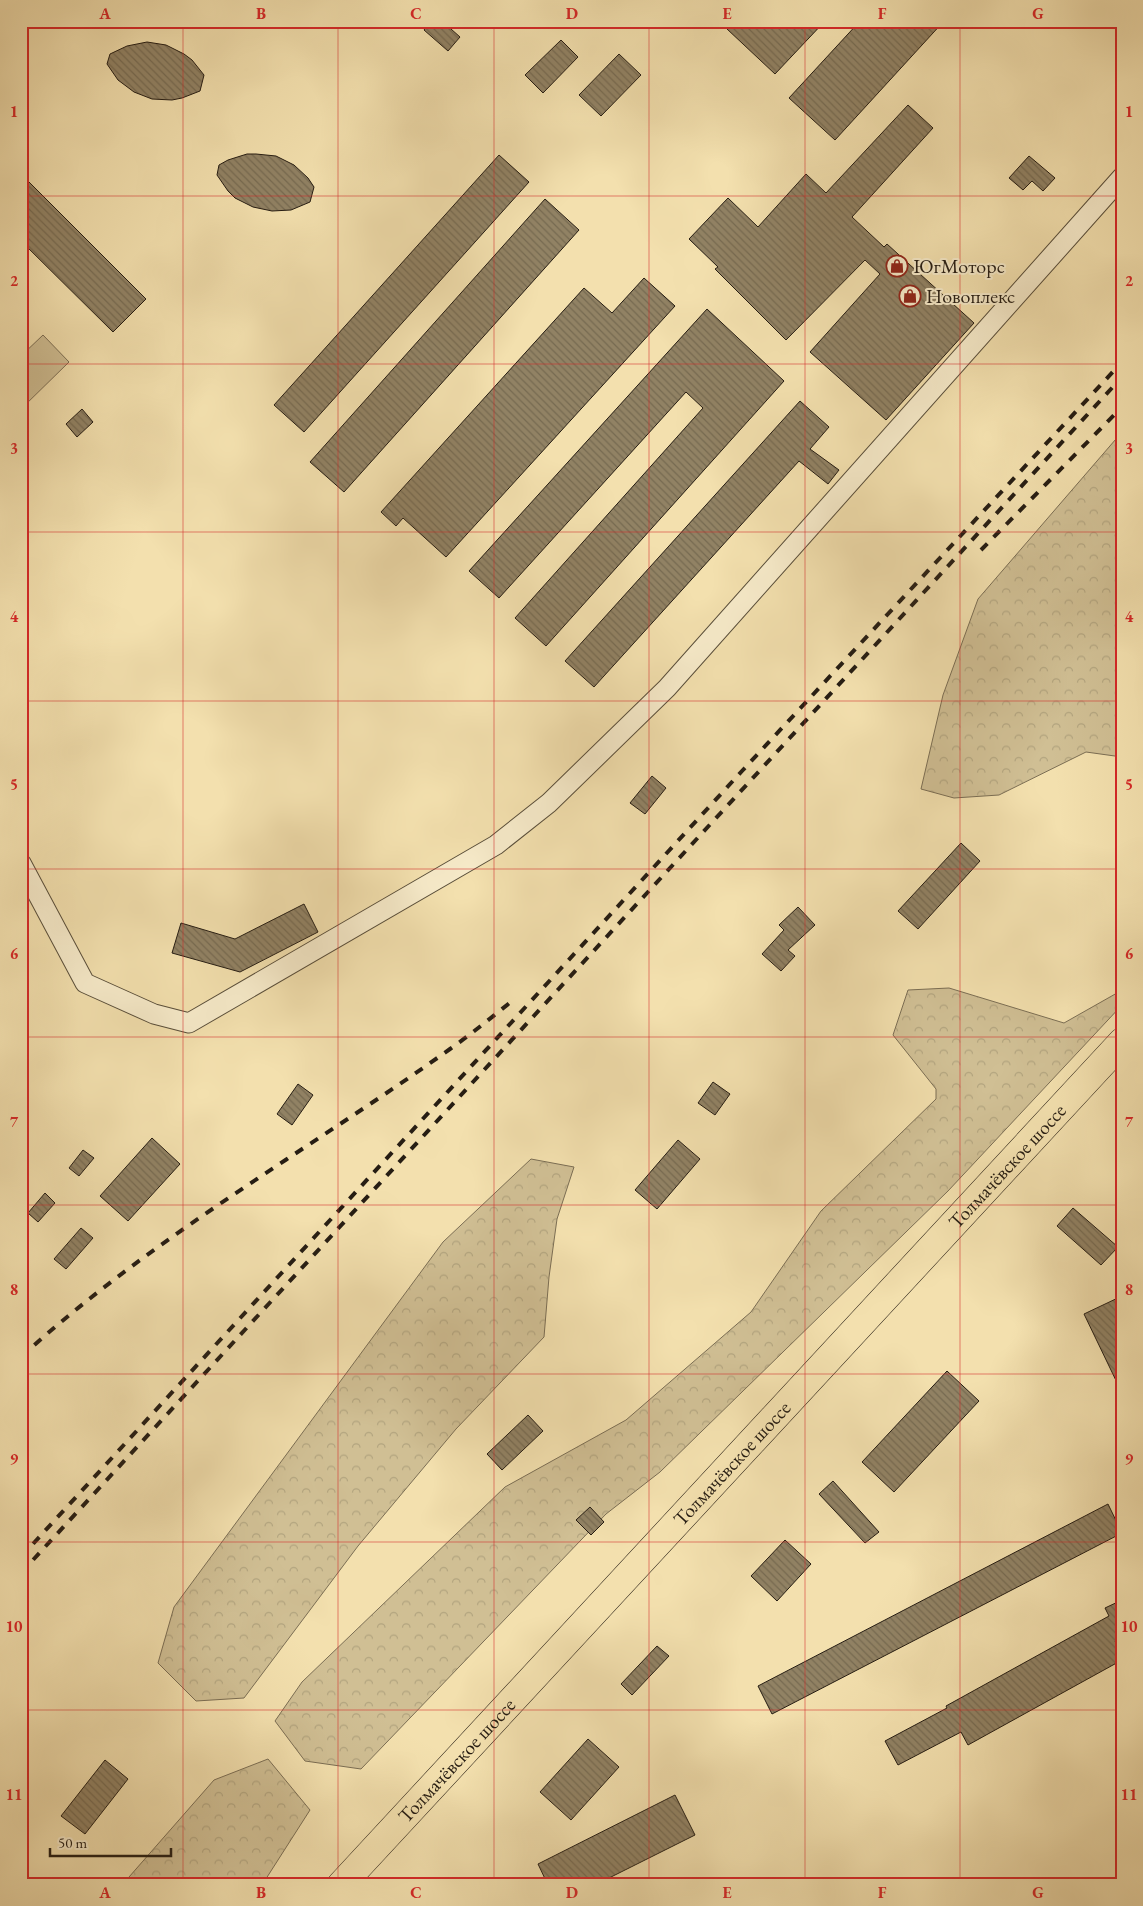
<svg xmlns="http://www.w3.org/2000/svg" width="1143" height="1906" font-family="'EB Garamond',serif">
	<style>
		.forest { fill: url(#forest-crowns); stroke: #7b6e54 }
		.pitch { fill: #d0bf94; stroke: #7b6e54 }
		.building { fill: url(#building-back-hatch); stroke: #261d13 }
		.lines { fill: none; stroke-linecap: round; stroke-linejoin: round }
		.street-casing { stroke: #594e3a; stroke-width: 21 }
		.primary-casing { stroke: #261d13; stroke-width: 29 }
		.street { stroke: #f7ebca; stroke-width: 19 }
		.primary { stroke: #f3e0ae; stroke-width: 28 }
		.rail { stroke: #261d13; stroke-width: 4; stroke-dasharray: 9 9; stroke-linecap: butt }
		.grid { fill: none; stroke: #d62828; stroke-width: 1; stroke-opacity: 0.55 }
		.labels { text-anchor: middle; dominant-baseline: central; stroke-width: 4; stroke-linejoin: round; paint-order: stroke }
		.poi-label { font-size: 20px; fill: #261d13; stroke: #f7ebca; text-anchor: start }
		.street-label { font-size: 20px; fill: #261d13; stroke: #f7ebca }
		.neatline { fill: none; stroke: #d62828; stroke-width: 2 }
		.grid-label { font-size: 16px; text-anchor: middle; font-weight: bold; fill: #d62828 }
	</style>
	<defs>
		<pattern id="forest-crowns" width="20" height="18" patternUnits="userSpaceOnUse" patternTransform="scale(1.25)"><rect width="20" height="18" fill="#d0bf94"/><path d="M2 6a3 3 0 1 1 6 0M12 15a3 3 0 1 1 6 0" fill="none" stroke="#b2a47f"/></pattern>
		<pattern id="building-back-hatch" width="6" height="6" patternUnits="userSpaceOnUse" patternTransform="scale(1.25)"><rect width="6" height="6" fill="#918264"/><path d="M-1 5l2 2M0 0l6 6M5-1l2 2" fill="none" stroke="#766a51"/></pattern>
	</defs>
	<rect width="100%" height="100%" fill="#f3e0ae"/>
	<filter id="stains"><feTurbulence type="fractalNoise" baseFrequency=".004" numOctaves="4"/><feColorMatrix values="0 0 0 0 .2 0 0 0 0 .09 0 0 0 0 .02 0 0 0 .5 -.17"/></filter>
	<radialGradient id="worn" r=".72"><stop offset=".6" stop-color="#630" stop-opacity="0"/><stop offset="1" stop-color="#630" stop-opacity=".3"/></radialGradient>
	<!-- forest -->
	<path class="forest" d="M1122,432V757L1086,752L999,795L954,798L921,789L943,695L978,599Z
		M949,988L1064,1023L1117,993L1122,988V1005L948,1191L660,1472L606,1514L361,1769L305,1761L275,1721L302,1682L505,1487L626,1420L751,1312L821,1211L936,1099V1089L893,1035L908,990Z
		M531,1159L574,1167L557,1219L549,1277L544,1337L456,1429L358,1546L244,1698L196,1701L158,1663L174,1607L443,1242Z
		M268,1759L310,1810L262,1885H122L214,1780Z"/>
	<!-- pitch -->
	<path class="pitch" d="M43,335L69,362L21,409V356Z"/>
	<!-- building -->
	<path class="building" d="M431,21H442L460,37L448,51L424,30Z
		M734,21H825L775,74L727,29Z
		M860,21H944L835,140L789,98Z
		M561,40L578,57L543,93L525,75Z
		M147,42L166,45L184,54L192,60L204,75L200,91L182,98L172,100L152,99L134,92L118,80L107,64L110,54L127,46Z
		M619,54L641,75L601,116L579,95Z
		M908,105L933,128L852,217L884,247L887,244L974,323L886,420L810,352L880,274L865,260L786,340L715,269L718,267L689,239L728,198L758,227L806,174L826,193Z
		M247,154H256L276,156L294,165L308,178L314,187L310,202L291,210L272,211L253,207L235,198L228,191L217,175L219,165L228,160Z
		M499,155L529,182L304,432L274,405Z
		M1029,156L1055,178L1043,191L1032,181L1023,190L1009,178Z
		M21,174L146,299L113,332L21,241Z
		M545,199L579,230L344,492L310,462Z
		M644,278L675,306L446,557L403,518L396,526L381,512L584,288L612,313Z
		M707,309L784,381L546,646L515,618L703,408L686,392L499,598L469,571Z
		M800,401L829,427L810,449L839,470L828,484L799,461L594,687L565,661Z
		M82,409L93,422L77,437L66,424Z
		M652,776L666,788L645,814L630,803Z
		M961,843L980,861L918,929L898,911Z
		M304,904L318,932L240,972L172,953L181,923L235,939Z
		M798,907L815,925L788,950L795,956L781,971L762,954L784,930L779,925Z
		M713,1082L730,1094L715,1115L698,1103Z
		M298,1084L313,1095L292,1125L277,1114Z
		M152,1138L180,1164L128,1221L100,1196Z
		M678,1140L700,1159L657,1209L635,1190Z
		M83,1150L94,1158L79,1176L69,1168Z
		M45,1193L55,1203L38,1222L28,1213Z
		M1073,1208L1118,1247L1101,1265L1057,1226Z
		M81,1228L93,1238L66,1269L54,1259Z
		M1122,1296V1393L1084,1314Z
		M947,1371L979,1401L894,1492L862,1462Z
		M528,1415L543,1431L502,1470L487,1454Z
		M833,1481L879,1532L865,1543L819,1494Z
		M1108,1504L1122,1533L772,1714L758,1686Z
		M590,1507L604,1522L591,1535L576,1520Z
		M785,1540L811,1564L777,1601L751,1576Z
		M1122,1600V1641L1120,1638L1115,1641L1122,1652V1660L968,1745L961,1732L898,1765L885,1741L947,1708L946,1706L1109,1616L1105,1608Z
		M657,1646L669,1656L632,1695L621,1684Z
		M588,1739L619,1767L571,1820L540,1792Z
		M105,1760L128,1779L85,1834L61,1816Z
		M675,1795L695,1835L595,1885H548L538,1864Z"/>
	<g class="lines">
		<!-- street casing -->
		<g class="street-casing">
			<path id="street" d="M21,863L85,983L154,1014L189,1023L496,845L549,803L667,688L1122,177"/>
		</g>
		<!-- primary casing -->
		<g class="primary-casing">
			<g id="primary">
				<path id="s1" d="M341,1885L1122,1042"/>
			</g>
		</g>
		<!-- street -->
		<use href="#street" class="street"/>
		<!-- primary -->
		<use href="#primary" class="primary"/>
		<!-- rail -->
		<path class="rail" d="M981,550L1122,407
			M21,1357C151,1238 307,1151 450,1049C473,1033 494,1015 516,998
			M21,1557L742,771L1122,362
			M21,1573L1122,377"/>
	</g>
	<!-- grid -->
	<path class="grid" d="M183,21V1885M338,21V1885M494,21V1885M649,21V1885M805,21V1885M960,21V1885M21,196H1122M21,364H1122M21,532H1122M21,701H1122M21,869H1122M21,1037H1122M21,1205H1122M21,1374H1122M21,1542H1122M21,1710H1122"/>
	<!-- icons -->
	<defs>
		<g id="shop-ring" transform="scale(1.125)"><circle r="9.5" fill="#f7ebca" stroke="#8f2418" stroke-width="1.5"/><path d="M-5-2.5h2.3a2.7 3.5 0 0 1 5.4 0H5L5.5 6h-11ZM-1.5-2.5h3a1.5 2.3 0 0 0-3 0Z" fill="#8f2418"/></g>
	</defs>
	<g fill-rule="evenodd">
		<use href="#shop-ring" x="897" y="266"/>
		<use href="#shop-ring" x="910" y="296"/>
	</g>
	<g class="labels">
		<!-- poi labels -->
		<g class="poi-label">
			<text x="913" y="266">ЮгМоторс</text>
			<text x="926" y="296">Новоплекс</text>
		</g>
		<!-- street labels -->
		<g class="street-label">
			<text stroke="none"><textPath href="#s1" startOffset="980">Толмачёвское шоссе</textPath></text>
			<text stroke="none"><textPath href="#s1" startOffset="575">Толмачёвское шоссе</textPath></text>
			<text stroke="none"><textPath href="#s1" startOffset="170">Толмачёвское шоссе</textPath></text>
		</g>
	</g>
	<!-- margin -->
	<rect width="1143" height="1906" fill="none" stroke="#f3e0ae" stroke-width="55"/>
	<!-- scale -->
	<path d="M50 1848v8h121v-8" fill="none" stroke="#261d13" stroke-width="2.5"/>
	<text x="58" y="1848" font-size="15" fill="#261d13" stroke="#f7ebca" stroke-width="4" paint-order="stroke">50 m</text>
	<rect x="28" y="28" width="1088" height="1850" class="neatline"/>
	<g class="grid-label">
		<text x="105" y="19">A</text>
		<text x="261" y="19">B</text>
		<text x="416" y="19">C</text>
		<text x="572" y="19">D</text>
		<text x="727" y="19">E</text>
		<text x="882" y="19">F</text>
		<text x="1038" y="19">G</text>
		<text x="14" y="117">1</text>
		<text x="1129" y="117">1</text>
		<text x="14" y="286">2</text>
		<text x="1129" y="286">2</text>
		<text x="14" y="454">3</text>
		<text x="1129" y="454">3</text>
		<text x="14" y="622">4</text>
		<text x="1129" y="622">4</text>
		<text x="14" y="790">5</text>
		<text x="1129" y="790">5</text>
		<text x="14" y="959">6</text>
		<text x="1129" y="959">6</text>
		<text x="14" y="1127">7</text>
		<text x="1129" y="1127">7</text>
		<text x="14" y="1295">8</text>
		<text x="1129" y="1295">8</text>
		<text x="14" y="1464">9</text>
		<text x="1129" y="1464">9</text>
		<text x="14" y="1632">10</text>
		<text x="1129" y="1632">10</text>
		<text x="14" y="1800">11</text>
		<text x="1129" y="1800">11</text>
		<text x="105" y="1898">A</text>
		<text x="261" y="1898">B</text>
		<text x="416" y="1898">C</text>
		<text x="572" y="1898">D</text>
		<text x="727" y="1898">E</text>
		<text x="882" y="1898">F</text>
		<text x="1038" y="1898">G</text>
	</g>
	<rect width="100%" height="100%" filter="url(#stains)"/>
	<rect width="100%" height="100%" fill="url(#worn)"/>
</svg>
